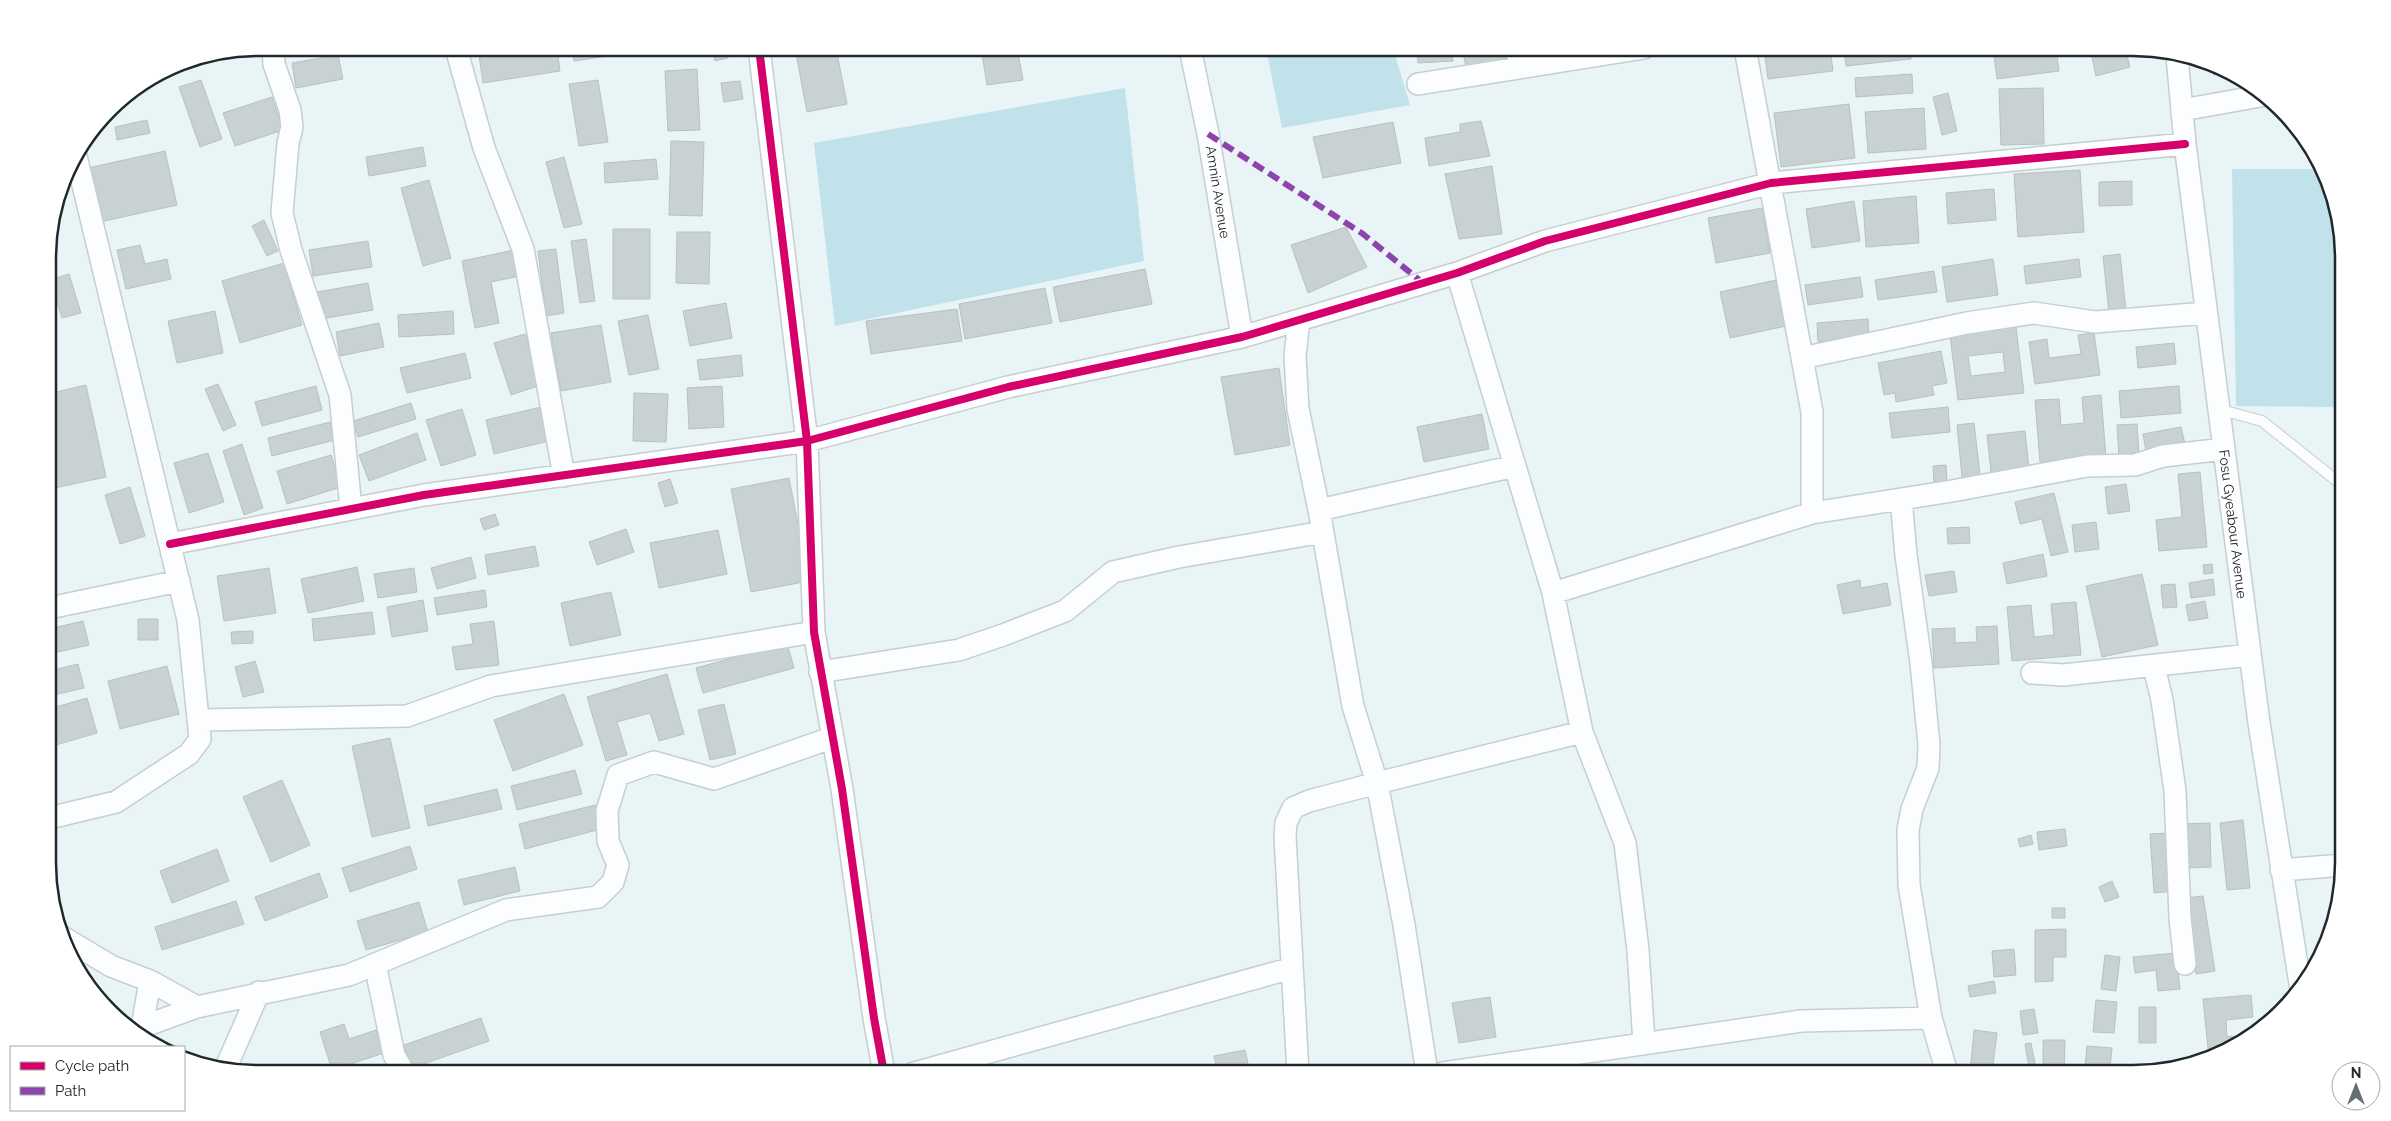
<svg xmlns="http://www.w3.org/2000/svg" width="2391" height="1121" font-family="Raleway,sans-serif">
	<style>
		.pitch { fill: #c1e1eb }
		.building { fill: #c9d2d3; stroke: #b8c1c2; fill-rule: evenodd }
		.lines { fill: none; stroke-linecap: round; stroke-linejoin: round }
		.service-casing { stroke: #c5ced1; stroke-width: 12 }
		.minor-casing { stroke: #c5ced1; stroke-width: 24 }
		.service { stroke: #fcfdfe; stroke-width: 10 }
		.minor { stroke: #fcfdfe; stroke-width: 21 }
		.quiet { stroke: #8e44ad; stroke-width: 6; stroke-dasharray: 12 6; stroke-linecap: butt }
		.cycleway-casing { stroke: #fff; stroke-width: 11 }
		.cycleway { stroke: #d6006c; stroke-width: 8 }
		.labels { text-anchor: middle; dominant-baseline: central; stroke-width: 4.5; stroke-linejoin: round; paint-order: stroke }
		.street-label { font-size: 14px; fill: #20282a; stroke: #fff }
		.rim { fill: none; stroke: #20282a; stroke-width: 2.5 }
	</style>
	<rect width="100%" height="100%" fill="#e9f4f7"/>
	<!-- pitch -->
	<path class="pitch" d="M1266,48H1393L1410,105L1282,128Z
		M1125,88L1144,261L835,326L814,143Z
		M2232,169H2322L2328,178L2342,231V407L2236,406Z"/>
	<!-- building -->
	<path class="building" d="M478,48H557L560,71L483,83Z
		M572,48H628L629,53L574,61Z
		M712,48H726L728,58L715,61Z
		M795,48H836L847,104L807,112Z
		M1017,48L1023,80L987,85L982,54Z
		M1417,48H1452L1453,61L1418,63Z
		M1462,48H1506L1508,58L1466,67Z
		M1775,48H1830L1833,71L1768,79L1764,49Z
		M1844,48H1910L1911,59L1846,66Z
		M1935,48H1970L1936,53Z
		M1993,48H2056L2059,71L1997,79Z
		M2090,48H2125L2130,67L2096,76Z
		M338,55L343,79L296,88L292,63Z
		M2217,65L2226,70V71L2214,75L2212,67Z
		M697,69L700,130L668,131L665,71Z
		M1912,74L1913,93L1856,97L1855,78Z
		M201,80L222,139L200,147L179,87Z
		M598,80L608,142L579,146L569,84Z
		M740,81L743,99L724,102L721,83Z
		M2043,88L2044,144L2001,145L1999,89Z
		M1948,93L1957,131L1942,135L1933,97Z
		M272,97L283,130L235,146L223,113Z
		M1849,104L1855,158L1781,167L1774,113Z
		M1924,108L1926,149L1868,153L1865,112Z
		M147,120L150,133L117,140L115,127Z
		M1481,121L1490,156L1429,166L1425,138L1460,132V124Z
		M1393,122L1401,163L1323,178L1313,137Z
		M671,141L704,142L702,216L669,215Z
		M423,147L426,166L369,176L366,157Z
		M165,151L177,205L100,222L88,168Z
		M564,157L582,224L564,228L546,162Z
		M656,159L658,179L605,183L604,163Z
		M1492,166L1502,234L1459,239L1445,174Z
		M2080,170L2084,232L2018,237L2014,174Z
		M429,180L451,258L423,266L401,188Z
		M2132,181V205L2099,206V182Z
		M1994,189L1996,220L1948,224L1946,193Z
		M1916,196L1919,243L1866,247L1863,201Z
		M1854,201L1860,241L1812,248L1806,209Z
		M1762,208L1770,253L1716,263L1708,218Z
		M264,220L278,251L267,256L252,226Z
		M1346,227L1367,267L1308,293L1291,245Z
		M613,229H650V299H613Z
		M677,232H710L709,284L676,283Z
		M586,239L595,301L580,303L571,241Z
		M368,241L372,267L313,276L309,250Z
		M140,245L145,264L167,259L171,279L126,289L117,250Z
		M556,249L564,313L546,316L538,251Z
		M514,250L520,276L491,282L499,323L475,328L462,261Z
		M2120,254L2126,311L2109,313L2103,256Z
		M1993,259L1998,295L1947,302L1942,267Z
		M2079,259L2081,277L2026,284L2024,266Z
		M284,263L302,325L240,343L222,281Z
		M1145,269L1152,304L1060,322L1053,287Z
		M1934,271L1937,292L1878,300L1875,280Z
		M69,274L81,313L62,318L50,280Z
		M1860,277L1863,297L1808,305L1805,285Z
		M1776,280L1786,326L1730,338L1720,292Z
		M368,283L373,310L321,319L317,292Z
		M1045,288L1052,323L965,339L959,304Z
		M726,303L732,338L690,346L683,311Z
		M957,309L962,341L871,354L866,321Z
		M215,311L223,353L177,363L168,321Z
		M453,311L454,334L399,337L398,315Z
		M648,315L659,369L629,375L618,321Z
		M1868,319L1869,338L1818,342L1817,323Z
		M379,323L384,347L340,356L336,332Z
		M601,325L611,382L561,391L551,333Z
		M2016,327L2024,393L1958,400L1950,335ZM2003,352L2005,372L1971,376L1968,356Z
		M2094,333L2100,375L2035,384L2029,342L2047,339L2049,358L2081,354L2078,335Z
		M525,334L541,385L511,395L494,343Z
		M2174,343L2176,364L2138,368L2136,347Z
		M1941,351L1947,383L1932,386L1934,395L1896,402L1895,393L1884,395L1878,363Z
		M465,353L471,378L407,393L400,368Z
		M741,355L743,376L700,380L697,360Z
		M1279,368L1290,445L1235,455L1221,377Z
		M218,384L236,425L223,431L205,389Z
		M86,385L106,477L50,489L48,480V394Z
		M316,386L322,410L262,426L255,402Z
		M722,386L724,427L689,429L687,388Z
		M2179,386L2181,413L2121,418L2119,391Z
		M634,393L668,394L666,442L633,441Z
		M2101,395L2106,457L2040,462L2035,400L2059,399L2061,425L2084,423L2082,397Z
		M411,403L416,419L358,437L353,421Z
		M541,407L549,441L494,454L486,420Z
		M1948,407L1950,432L1892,438L1889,413Z
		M462,409L476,455L441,466L426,420Z
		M1482,414L1489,449L1424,462L1417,427Z
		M330,422L335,440L272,456L268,438Z
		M1974,423L1980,475L1962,477L1957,425Z
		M2137,424L2139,454L2119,456L2117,425Z
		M2181,427L2185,444L2146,451L2143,434Z
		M2025,431L2029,469L1991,472L1987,435Z
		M417,433L426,460L369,481L359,455Z
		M242,444L263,508L244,515L223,451Z
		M208,453L224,502L189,513L174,463Z
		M331,455L341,487L287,504L277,471Z
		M1946,465L1947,483L1934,484L1933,466Z
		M2200,472L2207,547L2159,551L2156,520L2182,517L2178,474Z
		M789,478L809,581L751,592L731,489Z
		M670,479L678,503L665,507L658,483Z
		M2126,484L2130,511L2108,514L2105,487Z
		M130,487L145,536L120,544L105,495Z
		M2054,493L2068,552L2051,556L2042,519L2020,524L2015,502Z
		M495,514L499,525L484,530L480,519Z
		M2096,522L2099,549L2075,552L2072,525Z
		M1969,527L1970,543L1948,544L1947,528Z
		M626,529L634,552L597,565L589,542Z
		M718,530L727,574L659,588L650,543Z
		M535,546L539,566L488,575L485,555Z
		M2043,554L2047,576L2007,584L2003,563Z
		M471,557L476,578L437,589L431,568Z
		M2212,564L2213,573L2204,574L2203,565Z
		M357,567L364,601L308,613L301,579Z
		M269,568L276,613L224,621L217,576Z
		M414,568L417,592L378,598L374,574Z
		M1954,571L1957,592L1929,596L1925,575Z
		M2142,574L2158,645L2102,657L2086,586Z
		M2213,579L2215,595L2191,598L2189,583Z
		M1860,580L1861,588L1887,583L1891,605L1843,614L1837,585Z
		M2175,584L2177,607L2163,608L2161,585Z
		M485,590L487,607L437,615L434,598Z
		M611,592L621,635L570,646L561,603Z
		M423,600L428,631L392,637L387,607Z
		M2205,601L2208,618L2189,621L2186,605Z
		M2076,602L2081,655L2012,661L2007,607L2031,605L2034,637L2054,635L2051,604Z
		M372,612L375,634L314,641L312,619Z
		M138,619H158V640H138Z
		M83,621L89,645L49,654V629Z
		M494,621L499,665L456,670L452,647L473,644L470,624Z
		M1997,626L1999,664L1934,668L1932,629L1955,628V643L1977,642L1976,627Z
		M253,631V643L232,644L231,632Z
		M787,643L794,668L703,693L696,668Z
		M255,661L264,692L243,697L235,667Z
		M78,664L84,688L54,695L49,671Z
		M167,666L179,714L120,729L108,681Z
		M667,674L684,734L659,741L650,713L617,722L627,755L606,761L587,697Z
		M564,694L583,745L513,771L494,720Z
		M87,698L97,733L49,747V709Z
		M724,704L736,754L710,760L698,710Z
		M390,738L410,828L372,837L352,746Z
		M575,770L582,794L517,810L511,786Z
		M282,780L310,845L271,862L243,797Z
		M497,789L502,809L428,826L424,806Z
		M595,805L601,829L525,849L519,824Z
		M2243,820L2250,888L2227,890L2220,823Z
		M2210,823L2211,867L2187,868L2180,824Z
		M2065,829L2067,846L2039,850L2037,832Z
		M2170,833L2175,891L2154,893L2150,834Z
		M2031,835L2033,844L2020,847L2018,839Z
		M410,846L417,869L350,892L342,868Z
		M217,849L229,881L172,903L160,871Z
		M515,867L520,891L464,905L458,880Z
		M319,873L328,897L265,921L255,897Z
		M2112,881L2119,897L2105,902L2099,887Z
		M2203,896L2215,971L2196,974L2185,898Z
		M236,901L244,924L162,950L155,927Z
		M419,902L428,932L366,950L357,921Z
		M2052,908H2065V918H2052Z
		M2066,929V957H2053V981L2035,982V930Z
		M2014,949L2016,975L1994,977L1992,951Z
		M2176,953L2180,989L2158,991L2156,970L2135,973L2133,957Z
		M2105,955L2120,957L2116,991L2101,989Z
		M1994,981L1996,993L1970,997L1968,986Z
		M2251,995L2253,1017L2226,1020L2227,1037L2233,1036L2234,1046L2209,1058L2203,999Z
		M1490,997L1496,1037L1459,1043L1452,1003Z
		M2096,1000L2117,1002L2114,1033L2093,1032Z
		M2139,1007H2156V1043H2139Z
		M2034,1009L2038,1033L2023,1035L2020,1011Z
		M481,1018L489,1041L412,1068L404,1045Z
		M344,1024L349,1039L376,1030L384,1053L332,1070L320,1032Z
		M1974,1030L1997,1033L1992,1073H1970Z
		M2043,1040H2065L2064,1073H2043Z
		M2031,1043L2037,1073H2030L2025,1044Z
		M2087,1046L2112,1048L2110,1068L2085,1067Z
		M1245,1050L1250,1073H1218L1214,1056Z"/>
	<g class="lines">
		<!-- service casing -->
		<g class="service-casing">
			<path id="service" d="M2218,409L2262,421L2342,485"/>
		</g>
		<!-- minor casing -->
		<g class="minor-casing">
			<path id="minor" d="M273,48L274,64L290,110L292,127L288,143L282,213L291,250L340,395L351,509
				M456,48L484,148L523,249L564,476
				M759,48L807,441L814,632L842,789L874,1018L884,1073
				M1190,48L1208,134L1242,337
				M1515,48L1522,67
				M1745,48L1812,412V513
				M2177,56L2185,144L2259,723L2301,990
				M1418,84L1644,48
				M2182,110L2266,95
				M1457,273L1553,593L1582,732L1625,843L1638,950L1644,1043
				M1299,320L1295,356L1298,409L1319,510L1353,706L1377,783L1404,925L1427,1073
				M1802,358L1967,323L2034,313L2095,322L2206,313
				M1901,499L1906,555L1921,663L1929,745L1928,768L1912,809L1908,830L1909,885L1931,1018L1947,1073
				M1319,510L1515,466
				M170,544L424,495L807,441L1008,387L1242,337L1457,273L1545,241L1771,183L2185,144
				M1553,593L1812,513L1952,491L2087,466L2135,465L2163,456L2224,449
				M49,608L179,581
				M2154,667L2162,700L2175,791L2180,918L2185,964
				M820,672L959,650L1003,635L1065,611L1113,572L1179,557L1323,532
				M2032,673L2063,675L2250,655
				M199,720L407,716L491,686L814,632
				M49,818L116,802L189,754L200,739L188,620L76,156
				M2281,870L2343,865
				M61,936L111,966L150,981L197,1007
				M375,964L394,1055L404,1073
				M142,1027L150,981
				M134,1032L142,1027L197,1007L349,975L506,910L598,897L613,882L618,865L608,841L607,811L618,775L654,762L714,779L831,738
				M226,1067L259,992
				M914,1073L1292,968
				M1298,1073L1285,836L1286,823L1293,808L1309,801L1377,783L1582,732
				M1443,1073L1801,1021L1931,1018"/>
		</g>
		<!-- service -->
		<use href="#service" class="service"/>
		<!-- minor -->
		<use href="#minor" class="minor"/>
		<!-- quiet -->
		<path class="quiet" d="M1208,134L1363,234L1423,283"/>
		<!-- cycleway casing -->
		<g class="cycleway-casing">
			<path id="cycleway" d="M759,48L807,441L814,632L842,789L874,1018L884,1073
				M170,544L424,495L807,441L1008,387L1242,337L1457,273L1545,241L1771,183L2185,144"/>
		</g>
		<!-- cycleway -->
		<use href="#cycleway" class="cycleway"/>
	</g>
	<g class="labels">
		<!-- street labels -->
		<g class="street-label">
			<text transform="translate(1218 192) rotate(81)">Amnin Avenue</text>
			<text transform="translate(2233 524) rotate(83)">Fosu Gyeabour Avenue</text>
		</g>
	</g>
	<!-- crop -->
	<path d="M0 0H2391V1121H0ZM258 56H2133A202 202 0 0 1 2335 258V863A202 202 0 0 1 2133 1065H258A202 202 0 0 1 56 863V258A202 202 0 0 1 258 56Z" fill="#fff" fill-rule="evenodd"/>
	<path class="rim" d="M258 56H2133A202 202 0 0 1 2335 258V863A202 202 0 0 1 2133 1065H258A202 202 0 0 1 56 863V258A202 202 0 0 1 258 56Z"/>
	<!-- legend -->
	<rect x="10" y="1046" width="175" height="65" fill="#ffffff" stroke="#a6a9aa"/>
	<rect x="20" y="1062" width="25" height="8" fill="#d6006c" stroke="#a6a9aa"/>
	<text x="55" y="1071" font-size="15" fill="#20282a">Cycle path</text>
	<rect x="20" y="1087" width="25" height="8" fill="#8e44ad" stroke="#a6a9aa"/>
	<text x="55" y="1096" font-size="15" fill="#20282a">Path</text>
	<!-- north arrow -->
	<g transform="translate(2356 1086)"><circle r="24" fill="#ffffff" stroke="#a6a9aa"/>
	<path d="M0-4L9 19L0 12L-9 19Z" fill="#666f72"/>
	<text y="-8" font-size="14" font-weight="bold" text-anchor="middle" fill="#20282a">N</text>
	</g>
</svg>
